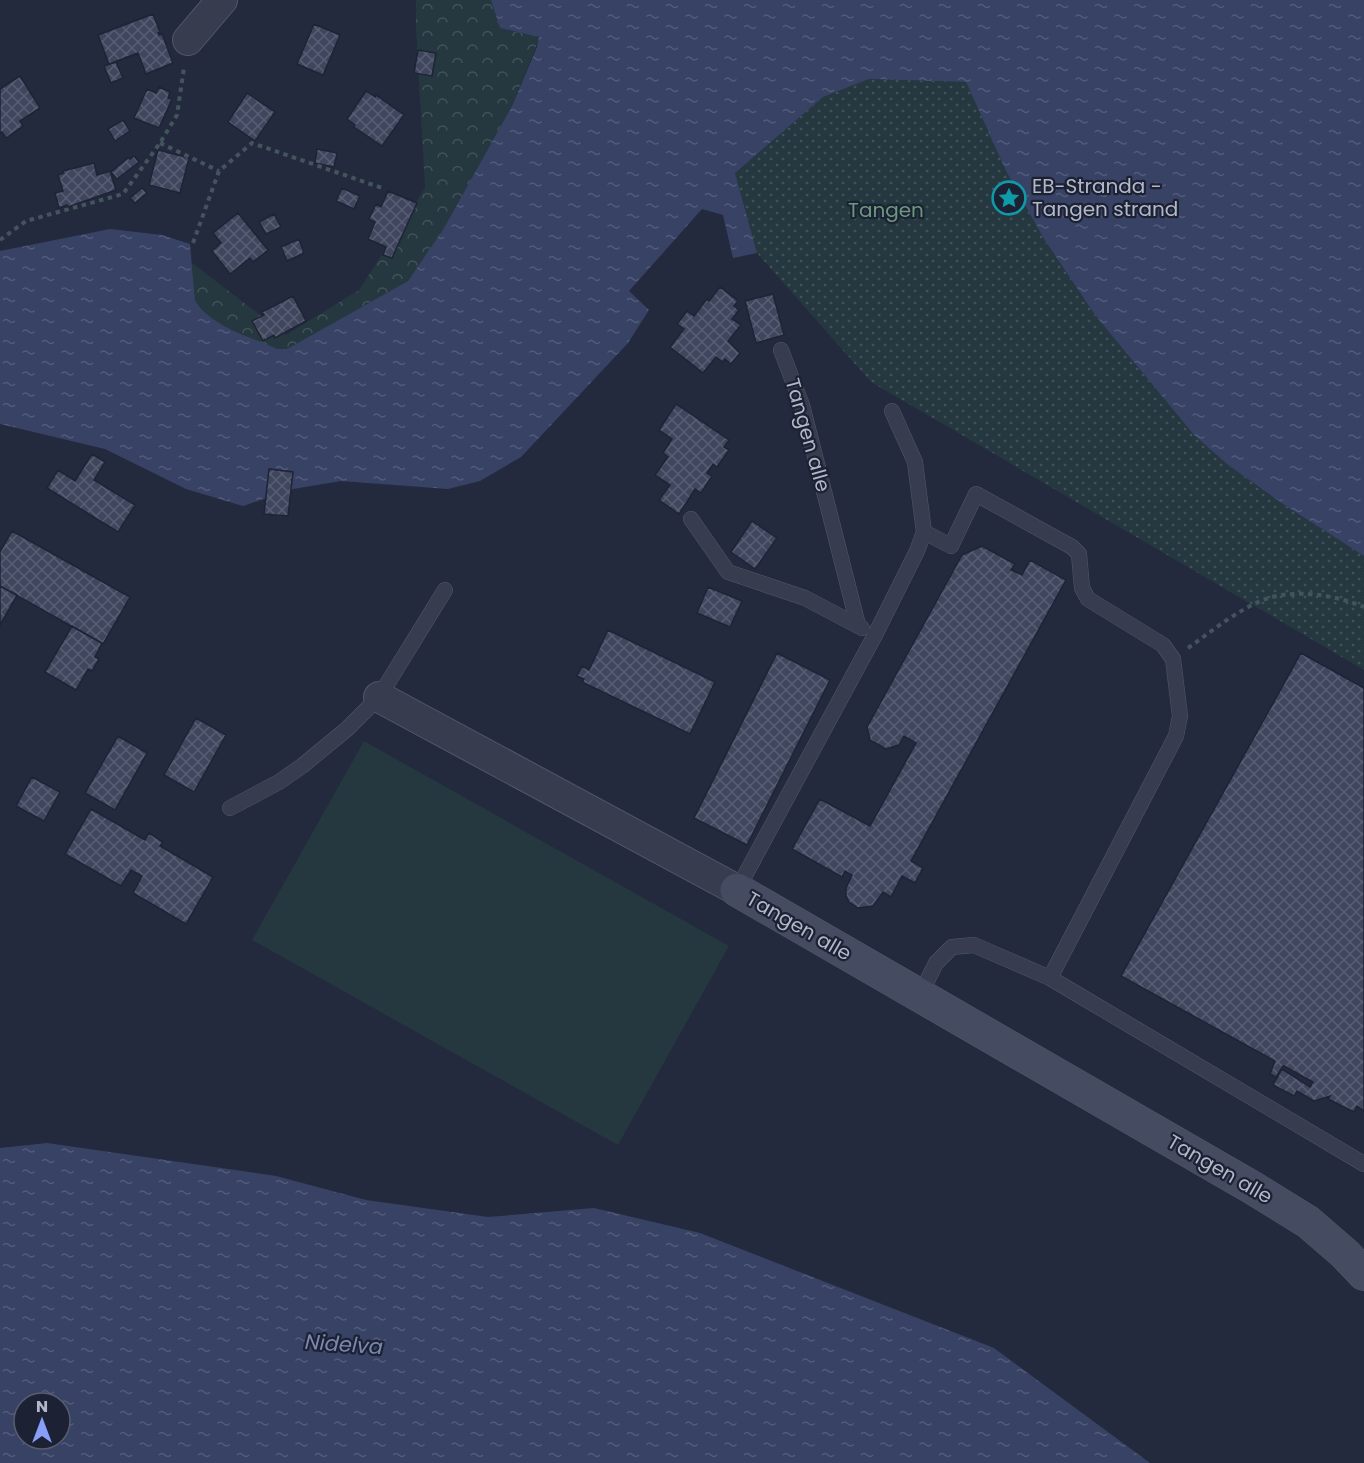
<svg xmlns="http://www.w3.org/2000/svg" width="1364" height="1463" font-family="Poppins,sans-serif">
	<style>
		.grass { fill: url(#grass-dots) }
		.forest { fill: url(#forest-crowns) }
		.garden { fill: #25373f }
		.water { fill: url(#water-ripples); fill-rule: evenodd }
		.building { fill: url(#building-cross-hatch); stroke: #1e2435; stroke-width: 1.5 }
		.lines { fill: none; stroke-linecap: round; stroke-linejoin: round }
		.service-casing { stroke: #525869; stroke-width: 16 }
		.minor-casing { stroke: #525869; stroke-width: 32 }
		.secondary-casing { stroke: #525869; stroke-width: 34 }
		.path { stroke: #43545c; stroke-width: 4; stroke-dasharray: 4.5 4.5; stroke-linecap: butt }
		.service { stroke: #373d4e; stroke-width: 15 }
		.minor { stroke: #373d4e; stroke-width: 30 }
		.secondary { stroke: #454b61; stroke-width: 33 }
		.labels { text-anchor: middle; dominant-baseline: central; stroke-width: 4.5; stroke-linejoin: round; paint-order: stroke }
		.poi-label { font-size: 20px; fill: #b3b8c9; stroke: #1c2233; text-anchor: start }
		.park-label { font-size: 20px; fill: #6a9a7e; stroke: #1c2233 }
		.street-label { font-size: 20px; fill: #b3b8c9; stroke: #1c2233 }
		.water-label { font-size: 21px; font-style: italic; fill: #7b88b1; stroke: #1c2233 }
	</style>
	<defs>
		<pattern id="grass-dots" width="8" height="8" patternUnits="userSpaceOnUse" patternTransform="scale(1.5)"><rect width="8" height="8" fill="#25373f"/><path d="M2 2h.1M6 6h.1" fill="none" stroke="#425259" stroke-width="1.8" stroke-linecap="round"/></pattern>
		<pattern id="forest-crowns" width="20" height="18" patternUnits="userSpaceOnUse" patternTransform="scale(1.5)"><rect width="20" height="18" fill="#25373f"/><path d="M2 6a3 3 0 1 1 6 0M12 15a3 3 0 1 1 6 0" fill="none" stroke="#425259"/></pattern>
		<pattern id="water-ripples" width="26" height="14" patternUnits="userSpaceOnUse" patternTransform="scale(1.5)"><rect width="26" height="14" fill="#374265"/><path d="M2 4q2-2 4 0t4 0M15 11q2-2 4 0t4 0" fill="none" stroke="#525b7a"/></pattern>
		<pattern id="building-cross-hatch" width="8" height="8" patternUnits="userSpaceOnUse" patternTransform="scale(1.5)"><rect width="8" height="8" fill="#3f465e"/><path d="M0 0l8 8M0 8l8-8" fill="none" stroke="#585f74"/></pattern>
	</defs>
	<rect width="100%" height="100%" fill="#232a3e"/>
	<!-- grass -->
	<path class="grass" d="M869,79L966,82L1006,171L1044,239L1095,315L1194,435L1228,465L1286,506L1364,556V670L871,382L757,253L735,173L823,97Z"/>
	<!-- forest -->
	<path class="forest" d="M416,0H491L500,28L540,37L512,106L444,228L408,281L287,349H277C257,340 201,321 195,300C191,289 193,274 192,263L286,335L359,290L425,188L416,28Z"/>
	<!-- garden -->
	<path class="garden" d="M364,741L729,946L618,1145L252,940Z"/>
	<!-- water -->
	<path class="water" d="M491,0H1364V556L1286,506L1228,465L1194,435L1095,315L1044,239L1006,171L966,82L869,79L823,97L735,173L757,253L733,258L723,215L702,209L629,291L649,310L628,343L521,457L480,481L448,489L341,481L293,489L243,506L186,489L105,449L0,424V251L110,229L162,235L190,244L195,300C208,325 251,337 277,349H287L408,281L444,228L512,106L537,47L539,37L500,28Z
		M47,1143L276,1176L366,1200L488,1217L594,1208L700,1233L994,1348L1150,1463H0V1148ZM24,1403H60V1439H24Z"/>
	<!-- building -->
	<path class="building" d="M153,14L160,32L158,33L159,35L162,34L173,63L146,74L138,53L109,64L98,35Z
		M314,24L340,35L323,75L297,64Z
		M418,50L436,53L432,76L414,73Z
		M116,62L123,78L111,83L104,66Z
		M20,76L40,108L20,121L23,126L6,138L2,132L0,133V89Z
		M159,87L170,92L168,98L172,99L159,128L134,118L147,89L156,93Z
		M366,91L375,97L376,95L404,115L382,146L354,127L355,125L347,119Z
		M247,93L275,112L255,141L228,122Z
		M123,120L130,131L115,141L108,129Z
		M317,149L337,153L334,167L315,163Z
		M158,150L189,158L180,193L149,185Z
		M134,156L139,162L117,179L111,172L128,158L130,159Z
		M94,163L97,175L110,171L116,190L68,207L67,205L59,208L55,193L63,191L58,175L64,173L63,171Z
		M142,188L147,193L135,203L130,198Z
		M342,188L360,196L354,209L336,201Z
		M388,191L417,203L392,258L383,255L386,247L368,239L375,222L369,219L376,204L381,207Z
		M238,213L268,250L253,262L250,258L230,274L212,251L221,243L213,233Z
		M274,214L281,227L266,234L259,222Z
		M299,239L304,253L287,261L281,247Z
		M720,287L738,301L734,306L739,310L732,319L741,325L728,341L740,353L731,364L725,359L723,362L716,357L703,373L670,347L684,329L677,324L687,311L694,316L707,299L709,301Z
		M773,294L784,335L756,343L745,301Z
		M293,296L306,321L275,338L274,335L263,341L252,321L264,315L262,312Z
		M676,404L729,440L724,447L729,450L717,467L713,464L707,473L712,476L701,493L695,489L679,514L659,500L670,485L655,475L668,457L663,453L672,439L659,430Z
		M92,454L105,462L94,480L135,505L118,532L47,488L58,470L75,481Z
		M269,469L293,472L288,516L264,514Z
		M752,521L777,538L755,569L731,552Z
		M12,531L130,597L103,644L0,586V552Z
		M982,546L1015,564L1011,570L1022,575L1030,560L1066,580L911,861L923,868L915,883L902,876L891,897L883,892L873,906L858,908L849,902L846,896V888L852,875L845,871L842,877L792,849L820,799L870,826L916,743L904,736L899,745L886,749L870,740L867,727L962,555Z
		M0,586L17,595L0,625Z
		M708,587L742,601L730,627L697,613Z
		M72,626L102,643L95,657L99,659L92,671L88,669L76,690L45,672Z
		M608,630L715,682L690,734L582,682L584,679L577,676L582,666L589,670Z
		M777,653L830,680L747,845L694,818Z
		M1301,653L1364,688V1111L1357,1106L1354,1112L1328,1099L1330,1096L1314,1101L1297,1091L1294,1096L1273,1085L1282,1069L1310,1087L1313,1082L1284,1066H1283L1276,1077L1270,1074L1275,1061L1121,976Z
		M196,718L226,735L194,792L164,775Z
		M118,736L147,753L115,810L85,793Z
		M32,777L60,792L44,821L16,806Z
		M91,809L145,840L149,833L163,842L160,846L213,877L186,924L133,893L142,876L131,870L121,886L65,854Z"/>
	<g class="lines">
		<!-- service casing -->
		<g class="service-casing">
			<path id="service" d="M781,350L802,405L858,625
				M691,519L728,572L805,598L862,628
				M924,532L951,546L976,494L1072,547L1079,554L1082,588L1088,599L1163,645L1173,659L1180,716L1176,736L1050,978
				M230,808L279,782L302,766L347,729L379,697L445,590
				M737,890L875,635L917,551L924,532L915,462L892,411
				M919,997L936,963L952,947L974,945L1050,978L1364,1164"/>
		</g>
		<!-- minor casing -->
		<g class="minor-casing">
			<path id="minor" d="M188,40L222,0
				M379,697L737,890"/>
		</g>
		<!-- secondary casing -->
		<g class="secondary-casing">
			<path id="secondary" d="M737,890L1253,1188L1308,1222L1345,1254L1364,1274"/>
		</g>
		<!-- path -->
		<path class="path" d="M160,143L219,171
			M0,240L26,221L123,194L160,143L177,115L184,68
			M193,243L219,171L252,143L382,188
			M1188,648C1212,631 1236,611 1263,600C1294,588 1335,595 1364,607"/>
		<!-- service -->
		<use href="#service" class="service"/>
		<!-- minor -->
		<use href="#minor" class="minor"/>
		<!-- secondary -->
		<use href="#secondary" class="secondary"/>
	</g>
	<!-- icons -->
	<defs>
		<g id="sight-ring" transform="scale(1.725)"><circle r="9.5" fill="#1c2233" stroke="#0f9aa8" stroke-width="1.5"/><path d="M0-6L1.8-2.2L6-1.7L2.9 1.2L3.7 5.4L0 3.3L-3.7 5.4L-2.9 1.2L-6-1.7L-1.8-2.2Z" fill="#0f9aa8"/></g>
	</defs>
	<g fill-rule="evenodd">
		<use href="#sight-ring" x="1009" y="198"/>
	</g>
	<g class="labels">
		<!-- poi labels -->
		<g class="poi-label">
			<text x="1032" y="186">EB-Stranda -<tspan x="1032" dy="23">Tangen strand</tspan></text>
		</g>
		<!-- park labels -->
		<g class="park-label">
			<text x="886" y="210">Tangen</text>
		</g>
		<!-- street labels -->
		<g class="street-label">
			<text transform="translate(808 435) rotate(74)">Tangen alle</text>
			<text transform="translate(799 926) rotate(30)">Tangen alle</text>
			<text transform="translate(1220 1169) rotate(30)">Tangen alle</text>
		</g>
		<!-- water labels -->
		<g class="water-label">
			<text transform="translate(344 1344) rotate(4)">Nidelva</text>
		</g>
	</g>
	<!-- north arrow -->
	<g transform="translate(42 1421)"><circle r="28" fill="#1c2233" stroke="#585e6f" stroke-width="1.5"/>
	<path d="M0-4.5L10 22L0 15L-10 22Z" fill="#889ff9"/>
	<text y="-9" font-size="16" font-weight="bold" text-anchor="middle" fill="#b3b8c9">N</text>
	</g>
</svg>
